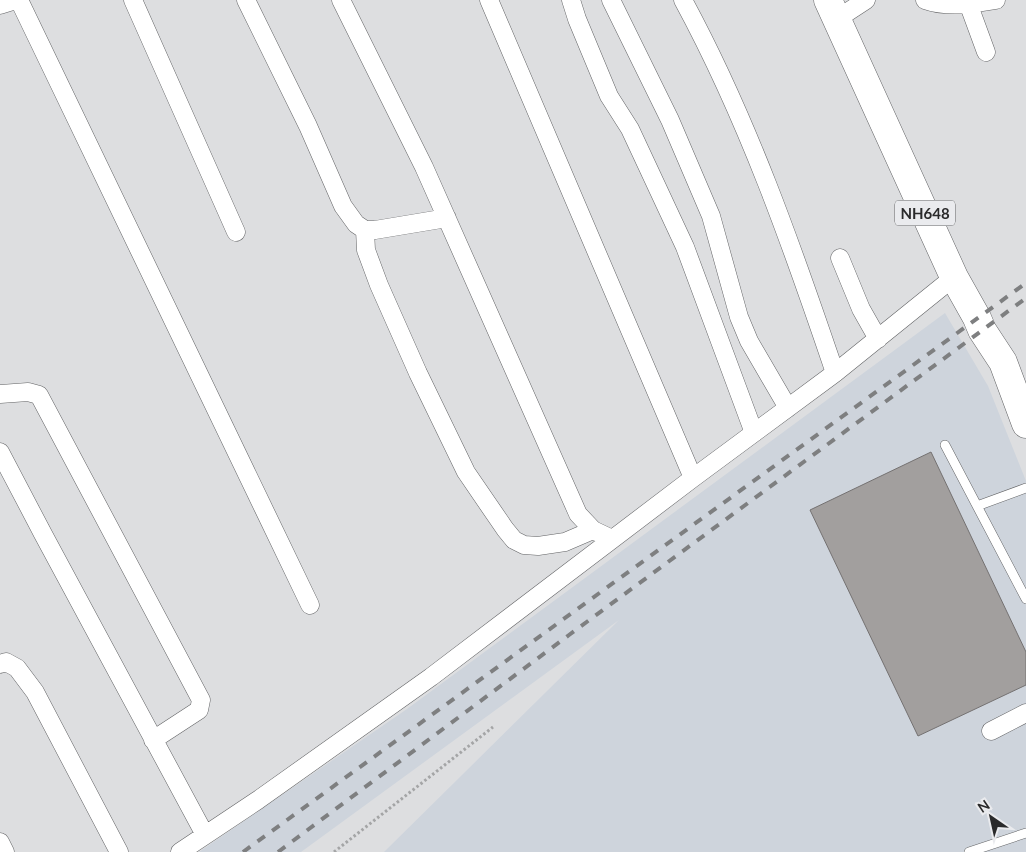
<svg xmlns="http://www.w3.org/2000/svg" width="1026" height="852" font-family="Lato,sans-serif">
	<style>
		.built { fill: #ced4dc }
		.building { fill: #a29f9e; stroke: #747171 }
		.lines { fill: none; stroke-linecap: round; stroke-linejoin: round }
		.lane-casing { stroke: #626365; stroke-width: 10 }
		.street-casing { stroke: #626365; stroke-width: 19 }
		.highway-casing { stroke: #626365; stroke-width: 29 }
		.path { stroke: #a4a5a6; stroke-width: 3; stroke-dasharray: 2.5 2.5; stroke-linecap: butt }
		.lane { stroke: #fff; stroke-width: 9 }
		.street { stroke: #fff; stroke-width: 18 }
		.highway { stroke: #fff; stroke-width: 28 }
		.rail { stroke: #7e7f80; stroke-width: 4; stroke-dasharray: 9 9; stroke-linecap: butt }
		.labels { text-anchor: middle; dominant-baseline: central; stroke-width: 5; stroke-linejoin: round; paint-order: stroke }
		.shield { fill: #eaebee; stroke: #646466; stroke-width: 1 }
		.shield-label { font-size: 15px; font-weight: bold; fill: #2a2a2b }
	</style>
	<rect width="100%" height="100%" fill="#dddee0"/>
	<!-- built -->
	<path class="built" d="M945,313L988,386L1026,481V852H384L619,620L301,852H199L407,709Z"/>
	<!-- building -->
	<path class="building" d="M931,452L1026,652V685L918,736L810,510Z"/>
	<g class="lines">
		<!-- lane casing -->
		<g class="lane-casing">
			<path id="lane" d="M945,445L1026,599
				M977,506L1026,488
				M969,852L1026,833"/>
		</g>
		<!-- street casing -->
		<g class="street-casing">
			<path id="street" d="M19,0L310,605
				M133,0L236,232
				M246,0L308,126L343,206L356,224L365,230H375L447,218
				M341,0L424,167L578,514L593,530L612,539
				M489,0L693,478
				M571,0L577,19L609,96L630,129L685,247L754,433
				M611,0L670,120L711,216L739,317L749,341L788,408
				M683,0C747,118 792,246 835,373
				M925,0C947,8 973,4 996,0
				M968,3L986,52
				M0,5L16,0
				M837,19L866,0
				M365,230L366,250L379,285L418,373L466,472L505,529L514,540L524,545L538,546L565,542L593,530
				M840,258L861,309L878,339
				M0,394L28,392L39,395L201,700L199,710L153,740
				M0,452L43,534L205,835
				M0,664L6,662L17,668L35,692L119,852
				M991,731L1026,713
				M0,842L5,852
				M180,852L258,800L431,677L693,478L835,373L954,277"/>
		</g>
		<!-- highway casing -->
		<g class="highway-casing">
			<path id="highway" d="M828,0L954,277L977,318L982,330L1003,362L1026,424"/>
		</g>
		<!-- path -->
		<path class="path" d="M334,852L493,727"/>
		<!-- lane -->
		<use href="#lane" class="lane"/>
		<!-- street -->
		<use href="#street" class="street"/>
		<!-- highway -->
		<use href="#highway" class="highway"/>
		<!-- rail -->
		<path class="rail" d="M243,852L1026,283
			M278,852L569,635L1026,298"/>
	</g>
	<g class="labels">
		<!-- shield labels -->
		<rect class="shield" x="895" y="200.5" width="60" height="25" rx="4"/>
		<g class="shield-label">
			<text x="925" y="213">NH648</text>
		</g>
	</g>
	<!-- north arrow -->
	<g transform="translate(991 817) rotate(326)" stroke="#eaebee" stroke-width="4" paint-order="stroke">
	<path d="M0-4L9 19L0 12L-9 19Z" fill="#2a2a2b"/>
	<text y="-8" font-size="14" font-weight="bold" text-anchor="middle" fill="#2a2a2b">N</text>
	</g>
</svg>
